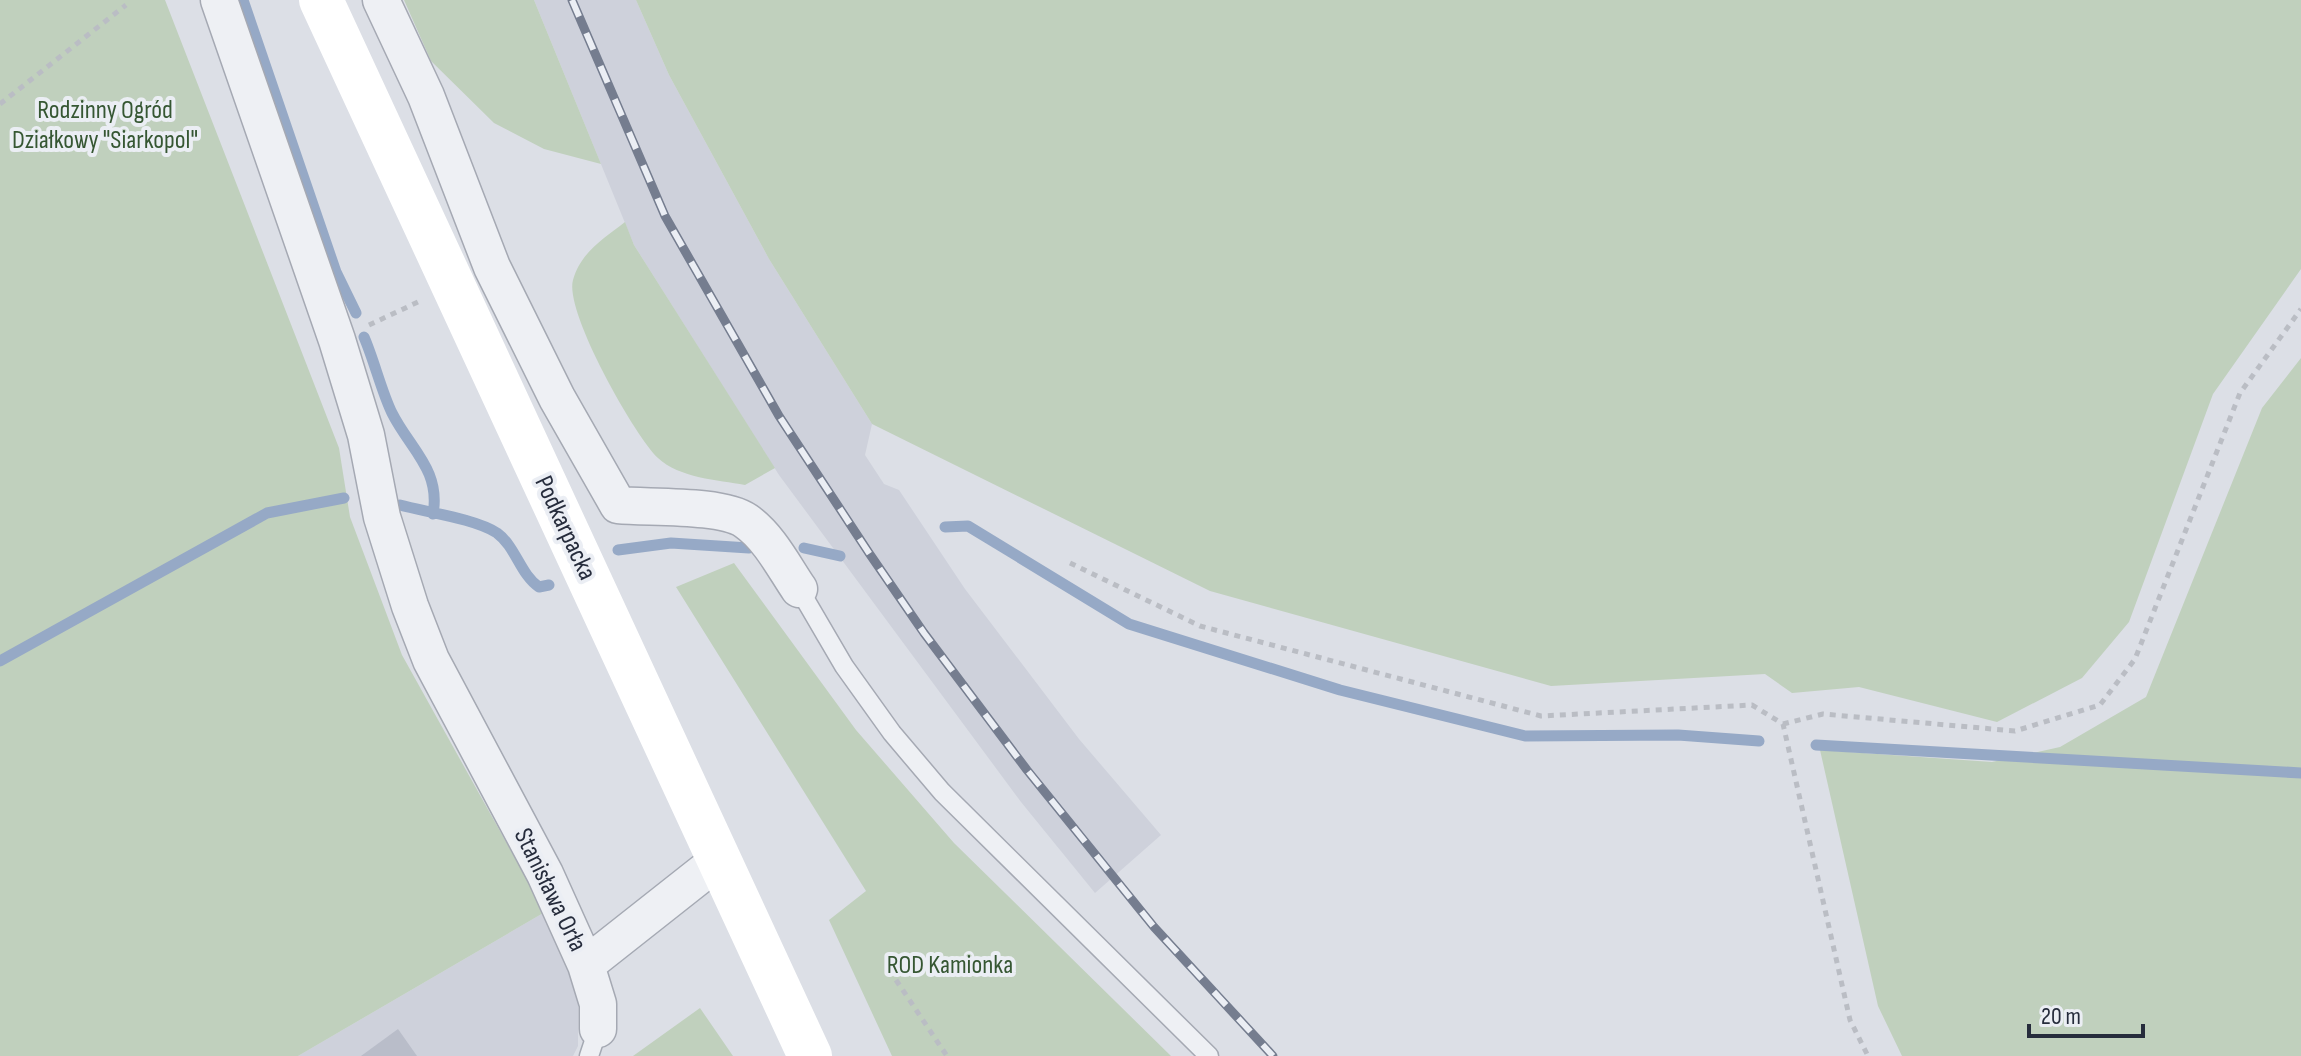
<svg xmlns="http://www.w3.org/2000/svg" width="2301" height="1056" font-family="'Sofia Sans Condensed',sans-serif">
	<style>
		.built { fill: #ced1db }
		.green { fill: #c0d0bd }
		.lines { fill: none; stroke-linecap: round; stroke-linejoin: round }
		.stream { stroke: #96a9c6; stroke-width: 11 }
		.building { fill: #b9bdc9 }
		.service-casing { stroke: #a5a9b3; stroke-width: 21 }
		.minor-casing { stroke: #a5a9b3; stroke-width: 39 }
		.path { stroke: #babdc4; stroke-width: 5; stroke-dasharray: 6 6; stroke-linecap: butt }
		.service { stroke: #eef0f4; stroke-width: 18 }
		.minor { stroke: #eef0f4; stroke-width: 36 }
		.secondary { stroke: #fff; stroke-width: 44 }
		.rail-casing { stroke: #757d8f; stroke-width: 9 }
		.rail { stroke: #ebeef4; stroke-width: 6; stroke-dasharray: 18; stroke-linecap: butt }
		.labels { text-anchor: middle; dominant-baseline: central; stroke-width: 8; stroke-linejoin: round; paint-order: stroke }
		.park-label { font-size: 26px; fill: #365733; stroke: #ebeef4 }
		.street-label { font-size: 26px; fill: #262c3c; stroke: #ebeef4 }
	</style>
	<rect width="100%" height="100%" fill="#dcdfe6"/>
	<!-- built -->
	<path class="built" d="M534,0H636L669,75L769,259L872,424L865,455L884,484L899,490L965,589L1079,739L1161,835L1095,893L1021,802L779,475L634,245Z
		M545,912L578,995V1046L573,1056H298Z"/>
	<!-- green -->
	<path class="green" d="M0,0H165L339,448L350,517L402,655L545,912L298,1056H0Z
		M404,0H534L601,164L544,149L494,123L431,61Z
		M636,0H2301V269L2213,394L2129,622L2082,678L1997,722L1859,687L1792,693L1765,674L1551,686L1210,591L872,424L769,259L669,75Z
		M625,222L634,245L775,468L745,485C718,480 679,478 658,458C634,435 564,311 573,280C581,252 603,239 625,222Z
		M2301,358V1056H1902L1878,1006L1820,750L1992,762L2060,747L2146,697L2262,408Z
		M734,563L856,730L954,843L1171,1056H892L829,920L866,891L676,587Z
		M700,1008L733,1056H633Z"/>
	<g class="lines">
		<!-- stream -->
		<path class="stream" d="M243,0L336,272L356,313
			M364,337C374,360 382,393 392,413C410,449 441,470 433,514
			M400,505C426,512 476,519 497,533C516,547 520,574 539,587L549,585
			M945,527L968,526L1129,624L1340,690L1525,736L1678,735L1759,741
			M804,548L840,556
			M618,550L671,543L749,548
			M0,661L267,513L344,498
			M1816,745L2301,773"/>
	</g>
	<!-- building -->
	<path class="building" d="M398,1029L417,1056H361Z"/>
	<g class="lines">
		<!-- service casing -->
		<g class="service-casing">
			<path id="service" d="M799,589L844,666L892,733L942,792L1209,1056
				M589,1056L598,1029"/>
		</g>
		<!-- minor casing -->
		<g class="minor-casing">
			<path id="minor" d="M219,0L337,340L366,435L382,517L410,606L431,660L545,874L586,965L598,1004V1029
				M381,0L426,96L492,267L557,398L618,505C649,508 722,504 746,521C769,537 784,567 799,589
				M586,965L719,860"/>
		</g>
		<!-- path -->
		<path class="path" d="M0,104L126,5
			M369,325L418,302
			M1070,563L1200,626L1541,716L1752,705L1783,724L1850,1020L1868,1056
			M1783,724L1823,714L2015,731L2100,705L2135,659L2240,393L2301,309
			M896,980L947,1056"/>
		<!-- service -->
		<use href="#service" class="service"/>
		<!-- minor -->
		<use href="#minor" class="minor"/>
		<!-- secondary -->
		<path class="secondary" d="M321,0L810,1056"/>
		<!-- rail casing -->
		<g class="rail-casing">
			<path id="rail" d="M572,0L665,216L779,416L869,553L924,633L1027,770L1154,927L1273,1056"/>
		</g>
		<!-- rail -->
		<use href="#rail" class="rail"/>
	</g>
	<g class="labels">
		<!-- park labels -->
		<g class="park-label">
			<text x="105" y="110">Rodzinny Ogród<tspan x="105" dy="30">Działkowy "Siarkopol"</tspan></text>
			<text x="950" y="965">ROD Kamionka</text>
		</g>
		<!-- street labels -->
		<g class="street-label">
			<text transform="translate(565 528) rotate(65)">Podkarpacka</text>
			<text transform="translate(550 890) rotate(64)">Stanisława Orła</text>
		</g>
	</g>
	<!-- scale -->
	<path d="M2029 1024v12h114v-12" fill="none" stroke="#262c3c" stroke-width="4"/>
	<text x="2041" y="1024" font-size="24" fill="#262c3c" stroke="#ebeef4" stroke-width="6" paint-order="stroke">20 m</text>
</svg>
